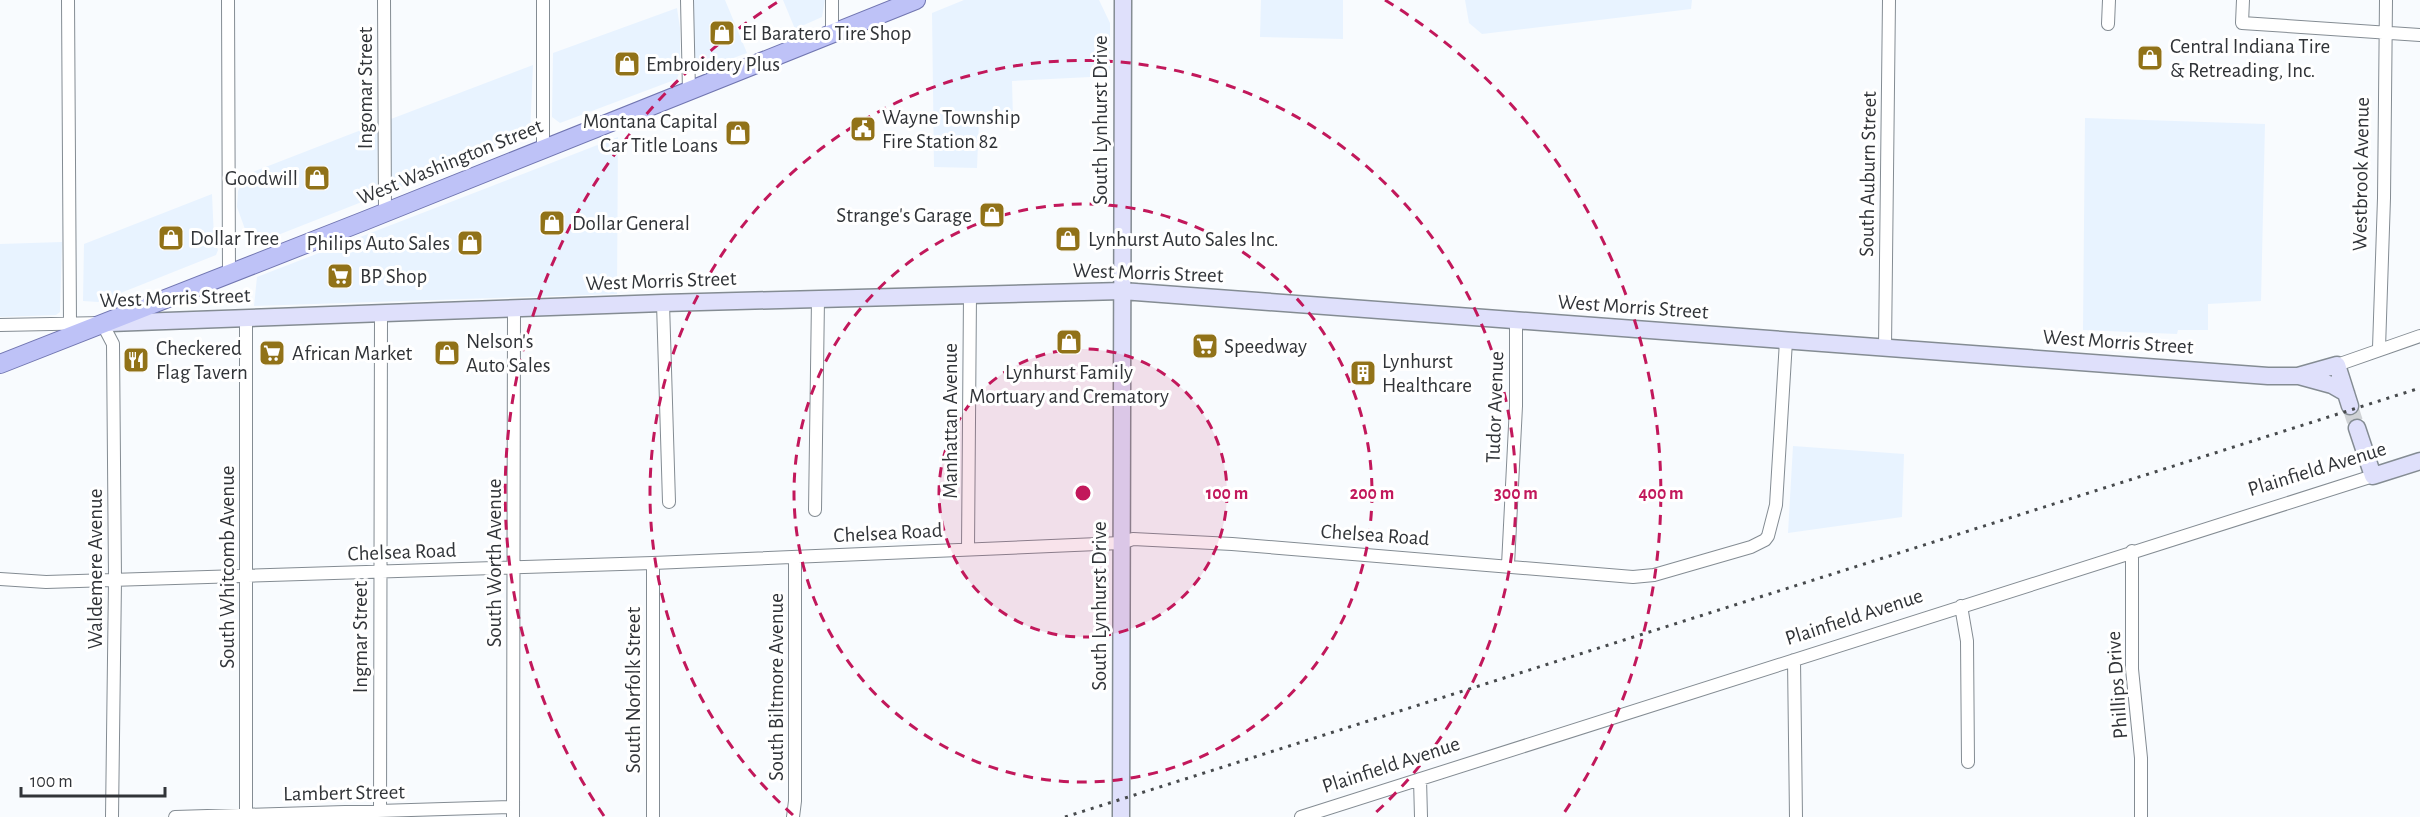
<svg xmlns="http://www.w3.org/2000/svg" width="2420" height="817" font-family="'Alegreya Sans',sans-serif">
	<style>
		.built { fill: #e8f3ff }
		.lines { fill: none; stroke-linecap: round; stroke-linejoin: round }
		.secondary-tunnel { stroke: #d0d3d6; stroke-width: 16; stroke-dasharray: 16 8; stroke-linecap: butt }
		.minor-casing { stroke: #848c93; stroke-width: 14 }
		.secondary-casing { stroke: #848c93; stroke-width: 19 }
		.primary-casing { stroke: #7176b1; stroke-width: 20 }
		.minor { stroke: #fff; stroke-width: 12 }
		.secondary { stroke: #dfe0fb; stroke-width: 16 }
		.primary { stroke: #bec2f7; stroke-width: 18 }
		.rail { stroke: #474a4d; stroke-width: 3; stroke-dasharray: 3 6; stroke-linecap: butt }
		.ring { fill: none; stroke: #c2185b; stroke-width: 3; stroke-dasharray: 10 8 }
		.labels { text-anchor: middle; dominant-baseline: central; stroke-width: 6; stroke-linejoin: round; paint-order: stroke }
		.poi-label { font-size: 21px; fill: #313438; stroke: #fff; text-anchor: start }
		.street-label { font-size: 21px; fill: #313438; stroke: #fff }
		.centre { fill: #c2185b; stroke: #fff; stroke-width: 3 }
		.ring-label { font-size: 18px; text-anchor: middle; font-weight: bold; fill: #c2185b; stroke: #fff; stroke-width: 6; stroke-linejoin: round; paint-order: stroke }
	</style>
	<rect width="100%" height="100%" fill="#f8fbfe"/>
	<!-- built -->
	<path class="built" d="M692,0H725L747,53L698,71L695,54Z
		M783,0H825L822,17L795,29Z
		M964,0H1099L1110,23V76L1012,81L1013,119L979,121L977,168L934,167L932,13Z
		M1261,0H1343V39L1260,37Z
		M1465,0H1692L1691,9L1482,34L1469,23Z
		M677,8L680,28V70L677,79L560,123L552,117L553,53Z
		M533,65L530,134L528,137L396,189L390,184L391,119Z
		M2085,118L2265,124L2261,301L2208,304V330H2178L2177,334L2083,330Z
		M374,125L378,131L377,196L255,244L250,243L237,207L238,191L245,175Z
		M618,137L617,294L254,306L257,277Z
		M212,194L214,238L218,250L216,255L98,302L83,301L84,244Z
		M62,242L60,312L56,315L0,317V244Z
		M1793,446L1904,454L1902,517L1788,533Z"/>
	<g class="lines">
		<!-- secondary-tunnel -->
		<path class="secondary-tunnel" d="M2350,406L2357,428"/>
		<!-- minor casing -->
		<g class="minor-casing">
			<path id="minor" d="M68,0L70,323
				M228,0L229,274
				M384,0L385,213
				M543,0V149
				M687,0L689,91
				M832,0V33
				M2243,0L2242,23L2420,35
				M2108,24L2109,0
				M663,303L669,502
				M0,325L102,323L113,344L115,580L112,817
				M1885,348L1889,0
				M2379,348L2384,198L2386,0
				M2337,365L2420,336
				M815,510L818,299
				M968,549L970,294
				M2132,551V669L2141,758V817
				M653,563V817
				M1508,565L1516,406V321
				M0,579L46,582L653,563L1121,543L1133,539L1232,544L1633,577L1654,575L1751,547L1765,540L1768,536L1776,505L1786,341
				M1961,606L1967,641L1968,762
				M1794,660L1796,817
				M1420,779L1421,817
				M175,817L513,807
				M246,817V318
				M380,817L381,313
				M513,817L514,309
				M793,817L795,801V557
				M1301,817L2373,476"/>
		</g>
		<!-- secondary casing -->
		<g class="secondary-casing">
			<path id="secondary" d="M110,323L663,303L1122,291L2268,376H2298L2337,365L2350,406
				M2299,376L2332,385L2346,393
				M2357,428L2373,476L2420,461
				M1121,817L1123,0"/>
		</g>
		<!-- primary casing -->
		<g class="primary-casing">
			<path id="primary" d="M0,364L364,221L916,0"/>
		</g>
		<!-- minor -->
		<use href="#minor" class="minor"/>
		<!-- secondary -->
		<use href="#secondary" class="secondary"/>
		<!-- primary -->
		<use href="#primary" class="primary"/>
		<!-- rail -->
		<path class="rail" d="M1065,817L2420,388"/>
	</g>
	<!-- distance rings -->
	<circle cx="1083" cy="493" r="144" fill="#c2185b" fill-opacity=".12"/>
	<g class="ring">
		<circle cx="1083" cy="493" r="144"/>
		<circle cx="1083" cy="493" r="289"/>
		<path d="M793 815A433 433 0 1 1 1373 815"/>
		<path d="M604 816A578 578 0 0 1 781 0M1385 0A578 578 0 0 1 1562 816"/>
	</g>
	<!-- icons -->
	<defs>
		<g id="shop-square" transform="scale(1.35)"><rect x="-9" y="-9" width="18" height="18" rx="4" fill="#917218" stroke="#fff"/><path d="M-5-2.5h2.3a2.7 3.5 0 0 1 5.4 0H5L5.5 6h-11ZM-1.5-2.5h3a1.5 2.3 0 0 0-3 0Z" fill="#fff"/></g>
		<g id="civic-square" transform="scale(1.35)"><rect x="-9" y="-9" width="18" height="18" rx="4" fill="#917218" stroke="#fff"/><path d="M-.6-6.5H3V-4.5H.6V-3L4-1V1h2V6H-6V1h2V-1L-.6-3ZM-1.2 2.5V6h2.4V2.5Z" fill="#fff"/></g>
		<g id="supermarket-square" transform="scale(1.35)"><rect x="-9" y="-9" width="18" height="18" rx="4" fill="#917218" stroke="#fff"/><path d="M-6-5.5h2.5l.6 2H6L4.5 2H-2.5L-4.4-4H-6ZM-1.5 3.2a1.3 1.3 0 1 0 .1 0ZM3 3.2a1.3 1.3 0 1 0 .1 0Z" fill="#fff"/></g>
		<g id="restaurant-square" transform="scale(1.35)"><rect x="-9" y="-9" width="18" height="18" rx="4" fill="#917218" stroke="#fff"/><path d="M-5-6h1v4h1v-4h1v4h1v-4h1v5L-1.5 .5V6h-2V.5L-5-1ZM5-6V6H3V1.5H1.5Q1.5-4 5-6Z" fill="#fff"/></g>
		<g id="building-square" transform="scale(1.35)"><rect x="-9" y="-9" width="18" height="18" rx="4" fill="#917218" stroke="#fff"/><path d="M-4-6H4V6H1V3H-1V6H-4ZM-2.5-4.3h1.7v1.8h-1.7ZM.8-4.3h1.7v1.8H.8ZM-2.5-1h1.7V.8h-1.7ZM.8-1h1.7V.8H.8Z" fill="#fff"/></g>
	</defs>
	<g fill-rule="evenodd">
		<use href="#shop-square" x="722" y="33"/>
		<use href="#shop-square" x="2150" y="58"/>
		<use href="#shop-square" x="627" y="64"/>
		<use href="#civic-square" x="863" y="129"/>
		<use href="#shop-square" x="738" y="133"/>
		<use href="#shop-square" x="317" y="178"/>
		<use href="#shop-square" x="992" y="215"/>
		<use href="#shop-square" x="552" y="223"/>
		<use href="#shop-square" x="171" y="238"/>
		<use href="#shop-square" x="1068" y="239"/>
		<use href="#shop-square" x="470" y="243"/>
		<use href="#supermarket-square" x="340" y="276"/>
		<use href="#shop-square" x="1069" y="342"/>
		<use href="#supermarket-square" x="1205" y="346"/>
		<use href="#supermarket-square" x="272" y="353"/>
		<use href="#shop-square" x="447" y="353"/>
		<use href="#restaurant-square" x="136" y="360"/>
		<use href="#building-square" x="1363" y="373"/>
	</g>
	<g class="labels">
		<!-- poi labels -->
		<g class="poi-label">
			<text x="742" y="33">El Baratero Tire Shop</text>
			<text x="2170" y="46">Central Indiana Tire<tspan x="2170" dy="24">&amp; Retreading, Inc.</tspan></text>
			<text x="646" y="64">Embroidery Plus</text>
			<text x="882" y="117">Wayne Township<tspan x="882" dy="24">Fire Station 82</tspan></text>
			<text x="718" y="121" text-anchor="end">Montana Capital<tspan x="718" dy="24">Car Title Loans</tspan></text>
			<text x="298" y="178" text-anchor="end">Goodwill</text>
			<text x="972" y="215" text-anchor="end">Strange's Garage</text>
			<text x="572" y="223">Dollar General</text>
			<text x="190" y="238">Dollar Tree</text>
			<text x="1088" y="239">Lynhurst Auto Sales Inc.</text>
			<text x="450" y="243" text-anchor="end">Philips Auto Sales</text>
			<text x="360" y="276">BP Shop</text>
			<text x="466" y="341">Nelson's<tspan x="466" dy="24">Auto Sales</tspan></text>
			<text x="1224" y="346">Speedway</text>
			<text x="156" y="348">Checkered<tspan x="156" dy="24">Flag Tavern</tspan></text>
			<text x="292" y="353">African Market</text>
			<text x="1382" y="361">Lynhurst<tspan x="1382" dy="24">Healthcare</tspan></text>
			<text x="1069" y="372" text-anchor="middle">Lynhurst Family<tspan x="1069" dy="24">Mortuary and Crematory</tspan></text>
		</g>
		<!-- street labels -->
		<g class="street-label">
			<text transform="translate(365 88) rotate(-90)">Ingomar Street</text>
			<text transform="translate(1100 120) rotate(-90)">South Lynhurst Drive</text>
			<text transform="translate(450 162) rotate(-22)">West Washington Street</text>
			<text transform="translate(1868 174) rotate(-89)">South Auburn Street</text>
			<text transform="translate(2361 174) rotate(-89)">Westbrook Avenue</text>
			<text transform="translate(1148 273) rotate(2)">West Morris Street</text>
			<text transform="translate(661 281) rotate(-2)">West Morris Street</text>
			<text transform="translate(175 298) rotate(-2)">West Morris Street</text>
			<text transform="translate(1633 307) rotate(4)">West Morris Street</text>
			<text transform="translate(2118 342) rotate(4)">West Morris Street</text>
			<text transform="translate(1495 407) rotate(-88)">Tudor Avenue</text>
			<text transform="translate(950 421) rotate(-90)">Manhattan Avenue</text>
			<text transform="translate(2317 469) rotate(-17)">Plainfield Avenue</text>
			<text transform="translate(888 533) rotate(-3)">Chelsea Road</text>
			<text transform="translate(1375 535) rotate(4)">Chelsea Road</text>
			<text transform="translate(402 552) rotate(-2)">Chelsea Road</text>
			<text transform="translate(494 563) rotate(-90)">South Worth Avenue</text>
			<text transform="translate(227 567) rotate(-90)">South Whitcomb Avenue</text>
			<text transform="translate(95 569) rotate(-90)">Waldemere Avenue</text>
			<text transform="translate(1099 606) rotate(-90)">South Lynhurst Drive</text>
			<text transform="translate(1854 617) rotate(-18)">Plainfield Avenue</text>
			<text transform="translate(360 637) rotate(-90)">Ingmar Street</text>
			<text transform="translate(2117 685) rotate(-94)">Phillips Drive</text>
			<text transform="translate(776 687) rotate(-90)">South Biltmore Avenue</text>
			<text transform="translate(633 690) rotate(-90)">South Norfolk Street</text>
			<text transform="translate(1391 765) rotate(-18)">Plainfield Avenue</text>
			<text transform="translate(344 793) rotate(-1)">Lambert Street</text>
		</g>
	</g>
	<circle cx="1083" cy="493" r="9" class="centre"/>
	<g class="ring-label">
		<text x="1227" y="499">100 m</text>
		<text x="1372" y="499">200 m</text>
		<text x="1516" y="499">300 m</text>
		<text x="1661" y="499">400 m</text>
	</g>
	<!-- scale -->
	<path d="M21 787v9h144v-9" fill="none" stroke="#313438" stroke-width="3"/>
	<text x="30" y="787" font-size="18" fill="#313438" stroke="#ffffff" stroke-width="4.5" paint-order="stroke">100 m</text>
</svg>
